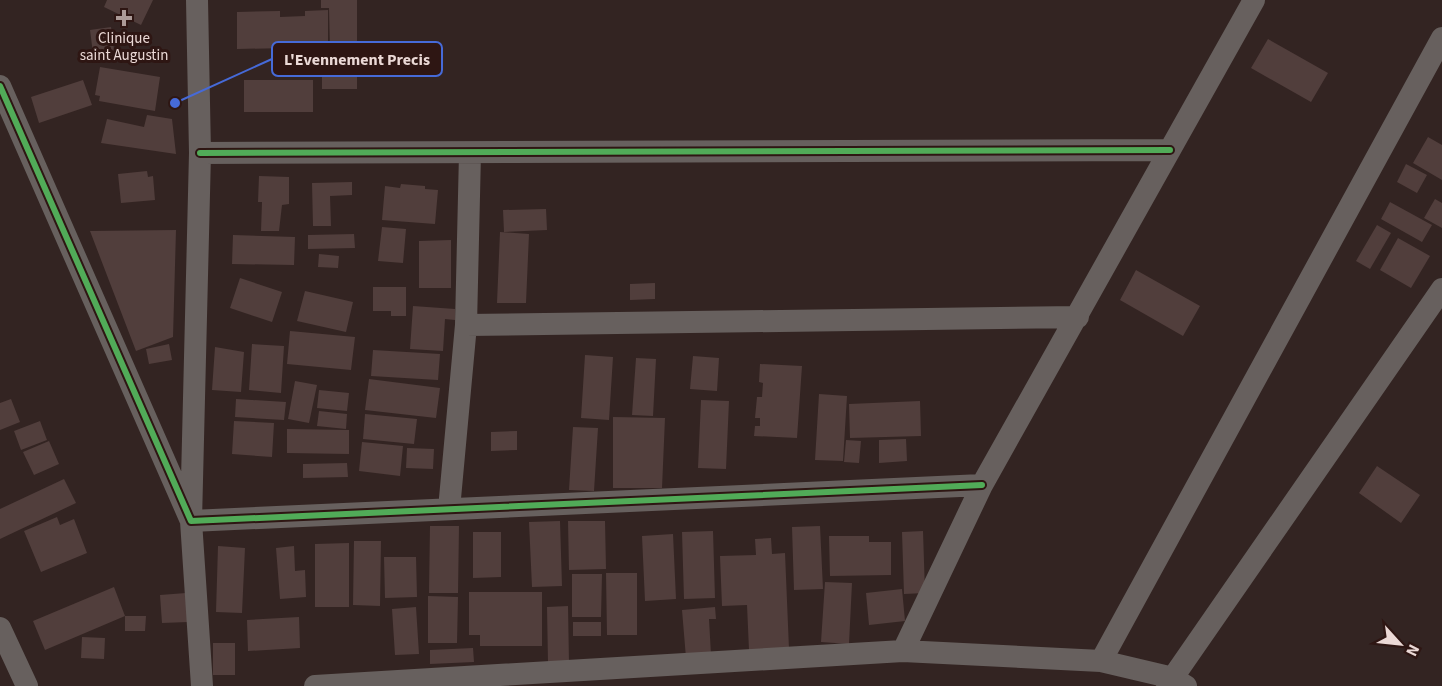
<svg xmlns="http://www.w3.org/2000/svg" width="1442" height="686" font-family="'Source Sans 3',sans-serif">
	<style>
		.building { fill: #513e3c }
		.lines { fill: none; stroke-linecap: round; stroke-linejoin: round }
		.street { stroke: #67605e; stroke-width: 22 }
		.cycleway-casing { stroke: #2e1613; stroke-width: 10 }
		.cycleway { stroke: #51ab58; stroke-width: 6 }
		.poi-dot { fill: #ab9a97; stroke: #2e1613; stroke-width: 2 }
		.labels { text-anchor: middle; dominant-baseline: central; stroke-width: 6; stroke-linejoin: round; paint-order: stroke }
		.poi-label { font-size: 15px; fill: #ebd9d6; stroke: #2e1613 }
		.leader { fill: none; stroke: #466ad8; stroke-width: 2 }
		.callout-dot { fill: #466ad8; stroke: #2e1613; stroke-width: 2 }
		.callout { fill: #2e1613; stroke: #466ad8; stroke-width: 2 }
		.callout-label { font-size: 16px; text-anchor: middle; font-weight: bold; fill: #ebd9d6 }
	</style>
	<rect width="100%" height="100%" fill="#332422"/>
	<!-- building -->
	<path class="building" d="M107,0H153L141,25L104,7Z
		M321,0H357V89H322V49H330L329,8H321Z
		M328,10V47L237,49V12L280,11V17L305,16V11Z
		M111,27L115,57L94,61L90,30Z
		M1268,39L1328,73L1311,102L1251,68Z
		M100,67L160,77L155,111L99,101L100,96L95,95Z
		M83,80L92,105L39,123L31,97Z
		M244,80H313V112H244Z
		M147,115L172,119L176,154L101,143L107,119L144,127Z
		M1428,137L1442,145V180L1413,163Z
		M1406,164L1427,175L1417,193L1397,182Z
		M147,171L148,177L153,176L155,200L121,203L118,174Z
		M259,176L289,177V204L282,205L279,231H261L262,202H258Z
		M352,182V195L330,196L331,226H313L312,183Z
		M401,184L425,186V189L438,190L435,224L382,220L385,186L400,188Z
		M1435,199L1442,203V228L1424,218Z
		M1390,202L1432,225L1422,242L1381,219Z
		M546,209L547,230L504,232L503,210Z
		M1377,225L1391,233L1370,269L1356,261Z
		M382,227L406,229L403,263L378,261Z
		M176,230L173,337L136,351L90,231Z
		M500,232L529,234L526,303H497Z
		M354,234L355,248L308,249V235Z
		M233,235L295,237L294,265L232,264Z
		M1398,238L1430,256L1411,288L1380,270Z
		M451,240V288H419V241Z
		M319,254L339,256L338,268L318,267Z
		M1136,270L1200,306L1183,336L1120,300Z
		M240,278L282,292L272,322L230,308Z
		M655,283V299L630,300V284Z
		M373,287H406V316H391V311H373Z
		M305,291L353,302L346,332L297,321Z
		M413,306L455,309V320L445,319L443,351L410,349Z
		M290,331L355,337L351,370L287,364Z
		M169,344L172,360L149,364L146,349Z
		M252,344L284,346L281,393L249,390Z
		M215,347L244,352L241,392L212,390Z
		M373,350L440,354L438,380L371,376Z
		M585,355L613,357L609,420L581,418Z
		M693,356L719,358L717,391L690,389Z
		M636,358L656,359L653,416L632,415Z
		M760,364L802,366L797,438L754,436L755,426H760V418H755L757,397H762L763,383L759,382Z
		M369,379L440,388L436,418L365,410Z
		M295,381L317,385L309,423L288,419Z
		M319,390L349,393L347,411L317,408Z
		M819,394L847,396L843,461L815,460Z
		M11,399L20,422L0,430V403Z
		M236,399L286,402L284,420L235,417Z
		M701,400L729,401L726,469L698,468Z
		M920,401L921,436L850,438L849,404Z
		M319,411L347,414L346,429L317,426Z
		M365,414L417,419L414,444L363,439Z
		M613,417L665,418L662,488H613Z
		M40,421L47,440L21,450L14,431Z
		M234,421L274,423L272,457L232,454Z
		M573,427L598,428L594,491L569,490Z
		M287,429L349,430V454L287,453Z
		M517,431V450L491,451V432Z
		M906,439L907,461L879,463V440Z
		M846,440L861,441L859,463L844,462Z
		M49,441L59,464L34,475L23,452Z
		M362,442L403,446L400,476L359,471Z
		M407,448L434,449L433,469L406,468Z
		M347,463L348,477L303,478V464Z
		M1377,466L1420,495L1401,523L1359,493Z
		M64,479L76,503L0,539V509Z
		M57,517L60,525L74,519L87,553L41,572L24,531Z
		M560,521L562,586L532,587L529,522Z
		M568,521H605L606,569L569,570Z
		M430,526H459L458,593H429Z
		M820,526L823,589L794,590L792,527Z
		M713,531L715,598L684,599L682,532Z
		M923,531L925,593L904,594L902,532Z
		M473,532H501V577L473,578Z
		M673,534L676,599L645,601L642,536Z
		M829,536H869V542H891V575L830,576Z
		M771,538L772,554L785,553L789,649L749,650L747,605L722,606L720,556L756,555L755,539Z
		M354,541H381L380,606L353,605Z
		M349,543V607H315V544Z
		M218,546L245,548L242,613L216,612Z
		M294,546L295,571L305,570L306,597L280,599L276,548Z
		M384,557H416L417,597L385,598Z
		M606,573H637V635H607Z
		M572,574H602L601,617H572Z
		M825,582L852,583L849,644L821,642Z
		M114,587L125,616L45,650L33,621Z
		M902,589L905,621L869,625L866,593Z
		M469,592H542V646H480V635H469Z
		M186,593L188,622L162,623L160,595Z
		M428,596L458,597L457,643H428Z
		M568,606L569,663H548L547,607Z
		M416,607L419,654L395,655L392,609Z
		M715,607L716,619H709L711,655L686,658L682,610Z
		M125,616H146L145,631H125Z
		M299,617L300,648L248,651L247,620Z
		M573,622H601V636H573Z
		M82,637L105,638L104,659L81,658Z
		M213,643H235V675H213Z
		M473,648L474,662L430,664V650Z"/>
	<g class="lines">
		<!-- street -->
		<path class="street" d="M197,0L200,153L191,521L202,686
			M0,86L191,521L982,485
			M200,153L1170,150
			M466,325L1078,317
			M449,509L466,325L470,153
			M0,628L27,686
			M903,651L982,485L1254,0
			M1101,661L1442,38
			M315,686L903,651L1101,661L1173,678L1186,686
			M1167,686L1442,289"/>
		<!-- cycleway casing -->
		<g class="cycleway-casing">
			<path id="cycleway" d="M0,86L191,521L982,485
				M200,153L1170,150"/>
		</g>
		<!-- cycleway -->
		<use href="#cycleway" class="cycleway"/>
	</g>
	<!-- markers -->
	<path class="poi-dot" d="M121 9h6v6h6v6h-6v6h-6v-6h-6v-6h6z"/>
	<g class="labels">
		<!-- poi labels -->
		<g class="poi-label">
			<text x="124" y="38">Clinique<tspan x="124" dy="17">saint Augustin</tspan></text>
		</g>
	</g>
	<!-- callouts -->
	<path class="leader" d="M175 103L272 59"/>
	<circle class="callout-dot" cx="175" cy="103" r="6"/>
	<rect class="callout" x="272" y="42" width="170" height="34" rx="6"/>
	<g class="callout-label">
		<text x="357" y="65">L'Evennement Precis</text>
	</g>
	<!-- north arrow -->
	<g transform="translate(1400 644) rotate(117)" stroke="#2e1613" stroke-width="4.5" paint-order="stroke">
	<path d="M0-4.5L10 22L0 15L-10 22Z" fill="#ebd9d6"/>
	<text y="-9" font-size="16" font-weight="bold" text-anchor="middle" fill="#ebd9d6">N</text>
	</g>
</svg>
